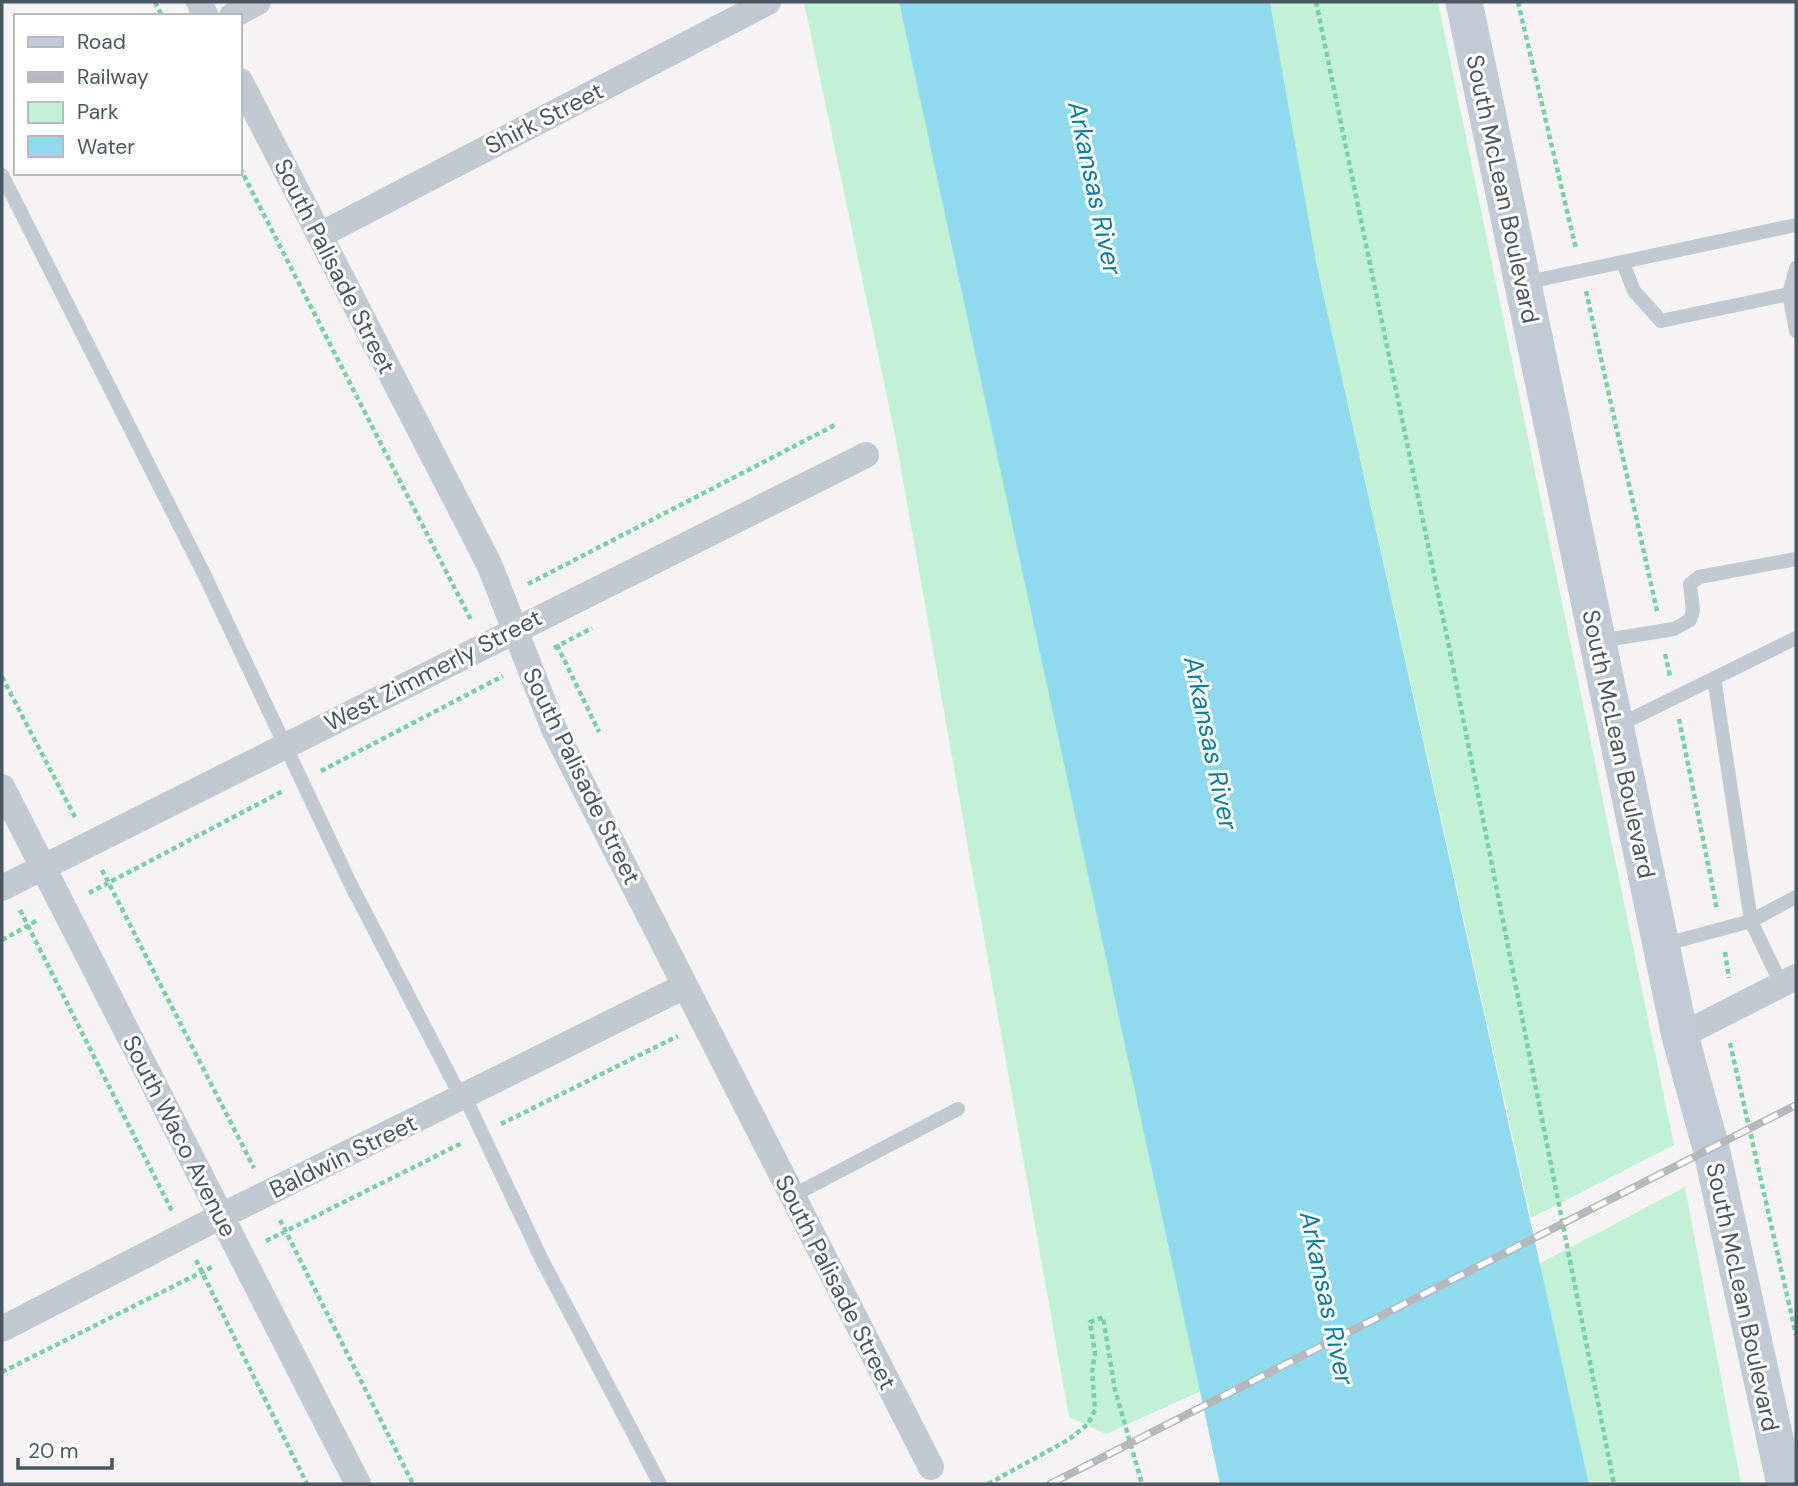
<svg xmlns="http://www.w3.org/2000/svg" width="1798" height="1486" font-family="'DM Sans',sans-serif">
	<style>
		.green { fill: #c3f1d5 }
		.water { fill: #90daee }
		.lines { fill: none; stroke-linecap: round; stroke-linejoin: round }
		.path { stroke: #7ad0a6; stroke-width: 4.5; stroke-dasharray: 5 3.5; stroke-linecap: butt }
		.service { stroke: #c1cad2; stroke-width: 14 }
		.minor { stroke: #c1cad2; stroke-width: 26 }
		.secondary { stroke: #c1cbd6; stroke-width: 37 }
		.rail-casing { stroke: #b5b8bd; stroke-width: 8 }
		.rail { stroke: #fff; stroke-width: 5; stroke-dasharray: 16; stroke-linecap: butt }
		.labels { text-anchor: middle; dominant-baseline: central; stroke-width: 6; stroke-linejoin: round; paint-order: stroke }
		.street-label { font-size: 24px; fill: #4a5661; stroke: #fff }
		.water-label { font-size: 26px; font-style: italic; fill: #0c7c9b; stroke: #fff }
	</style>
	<rect width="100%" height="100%" fill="#f5f3f3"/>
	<!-- green -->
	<path class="green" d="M804,2H899L1182,1299L1201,1391L1106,1434L1069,1417L895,435Z
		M1270,2H1438L1674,1145L1531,1218L1317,266Z
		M1685,1187L1741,1484H1589L1539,1264Z"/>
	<!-- water -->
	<path class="water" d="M899,2H1270L1317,266L1589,1484H1220Z"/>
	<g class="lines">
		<!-- path -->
		<path class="path" d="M155,2L162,16
			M1316,2L1448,642L1614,1484
			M1518,2L1576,249
			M240,168L472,622
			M1586,291L1657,611
			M528,584L835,425
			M557,645L599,732
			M554,648L592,628
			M1665,654L1670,676
			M2,677L76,819
			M1679,719L1717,909
			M321,771L503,676
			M102,870L254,1168
			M89,893L283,791
			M20,910L172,1211
			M2,940L38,920
			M1725,952L1729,978
			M1730,1043L1796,1335
			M501,1124L678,1036
			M280,1220L413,1484
			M266,1241L462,1143
			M196,1260L307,1484
			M2,1372L214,1266
			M988,1484L1068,1440L1088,1424L1095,1410L1092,1372L1095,1353L1090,1322L1103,1317L1115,1390L1142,1484"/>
		<!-- service -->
		<path class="service" d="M2,175L206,578L351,885L461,1097
			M1623,263L1634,291L1661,321L1789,294L1796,268
			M1524,283L1796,225
			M1789,294L1796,331
			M1599,641L1674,629L1690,620L1693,611L1690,584L1699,577L1796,559
			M1714,678L1751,921L1781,984
			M1615,727L1796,638
			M1662,945L1751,921L1796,897
			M464,1095L542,1260L660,1484
			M792,1196L958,1109"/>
		<!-- minor -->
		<path class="minor" d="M199,2L206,16
			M232,16L258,2
			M240,81L489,564L554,729L931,1467
			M320,235L768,2
			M2,787L358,1484
			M2,888L866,455
			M1680,1036L1796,977
			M2,1329L221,1216L685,986"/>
		<!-- secondary -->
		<path class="secondary" d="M1464,2L1680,1036L1711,1148L1785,1484"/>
		<!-- rail casing -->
		<g class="rail-casing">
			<path id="rail" d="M1050,1484L1796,1105"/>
		</g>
		<!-- rail -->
		<use href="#rail" class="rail"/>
	</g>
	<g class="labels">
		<!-- street labels -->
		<g class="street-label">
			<text transform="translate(544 118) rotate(-27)">Shirk Street</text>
			<text transform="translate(1503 189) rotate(78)">South McLean Boulevard</text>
			<text transform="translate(335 266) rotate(63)">South Palisade Street</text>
			<text transform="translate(433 670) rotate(-27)">West Zimmerly Street</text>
			<text transform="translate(1619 744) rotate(78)">South McLean Boulevard</text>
			<text transform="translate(582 776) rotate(64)">South Palisade Street</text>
			<text transform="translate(180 1136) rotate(63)">South Waco Avenue</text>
			<text transform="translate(343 1156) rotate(-26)">Baldwin Street</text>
			<text transform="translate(836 1282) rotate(63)">South Palisade Street</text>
			<text transform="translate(1743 1297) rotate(78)">South McLean Boulevard</text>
		</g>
		<!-- water labels -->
		<g class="water-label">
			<text transform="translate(1095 188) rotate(78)">Arkansas River</text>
			<text transform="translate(1211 743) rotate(78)">Arkansas River</text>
			<text transform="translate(1327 1298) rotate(78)">Arkansas River</text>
		</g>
	</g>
	<!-- border -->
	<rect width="1798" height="1486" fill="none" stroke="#4a5661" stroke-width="7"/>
	<!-- legend -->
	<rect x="14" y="14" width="228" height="161" fill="#ffffff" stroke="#b7bbc0" stroke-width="2"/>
	<rect x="28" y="37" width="35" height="10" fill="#c1cbd6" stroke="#b7bbc0" stroke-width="2"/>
	<text x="77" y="49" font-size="21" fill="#4a5661">Road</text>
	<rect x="28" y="72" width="35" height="10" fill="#b5b8bd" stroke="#b7bbc0" stroke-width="2"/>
	<text x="77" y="84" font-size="21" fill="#4a5661">Railway</text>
	<rect x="28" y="102" width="35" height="21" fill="#c3f1d5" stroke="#b7bbc0" stroke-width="2"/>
	<text x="77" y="119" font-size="21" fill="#4a5661">Park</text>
	<rect x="28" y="136" width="35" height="21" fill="#90daee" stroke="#b7bbc0" stroke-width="2"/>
	<text x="77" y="154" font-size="21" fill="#4a5661">Water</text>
	<!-- scale -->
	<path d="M18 1458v10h94v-10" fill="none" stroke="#4a5661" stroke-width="3.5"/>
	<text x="28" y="1458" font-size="21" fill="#4a5661" stroke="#ffffff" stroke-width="5" paint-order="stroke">20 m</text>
</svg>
